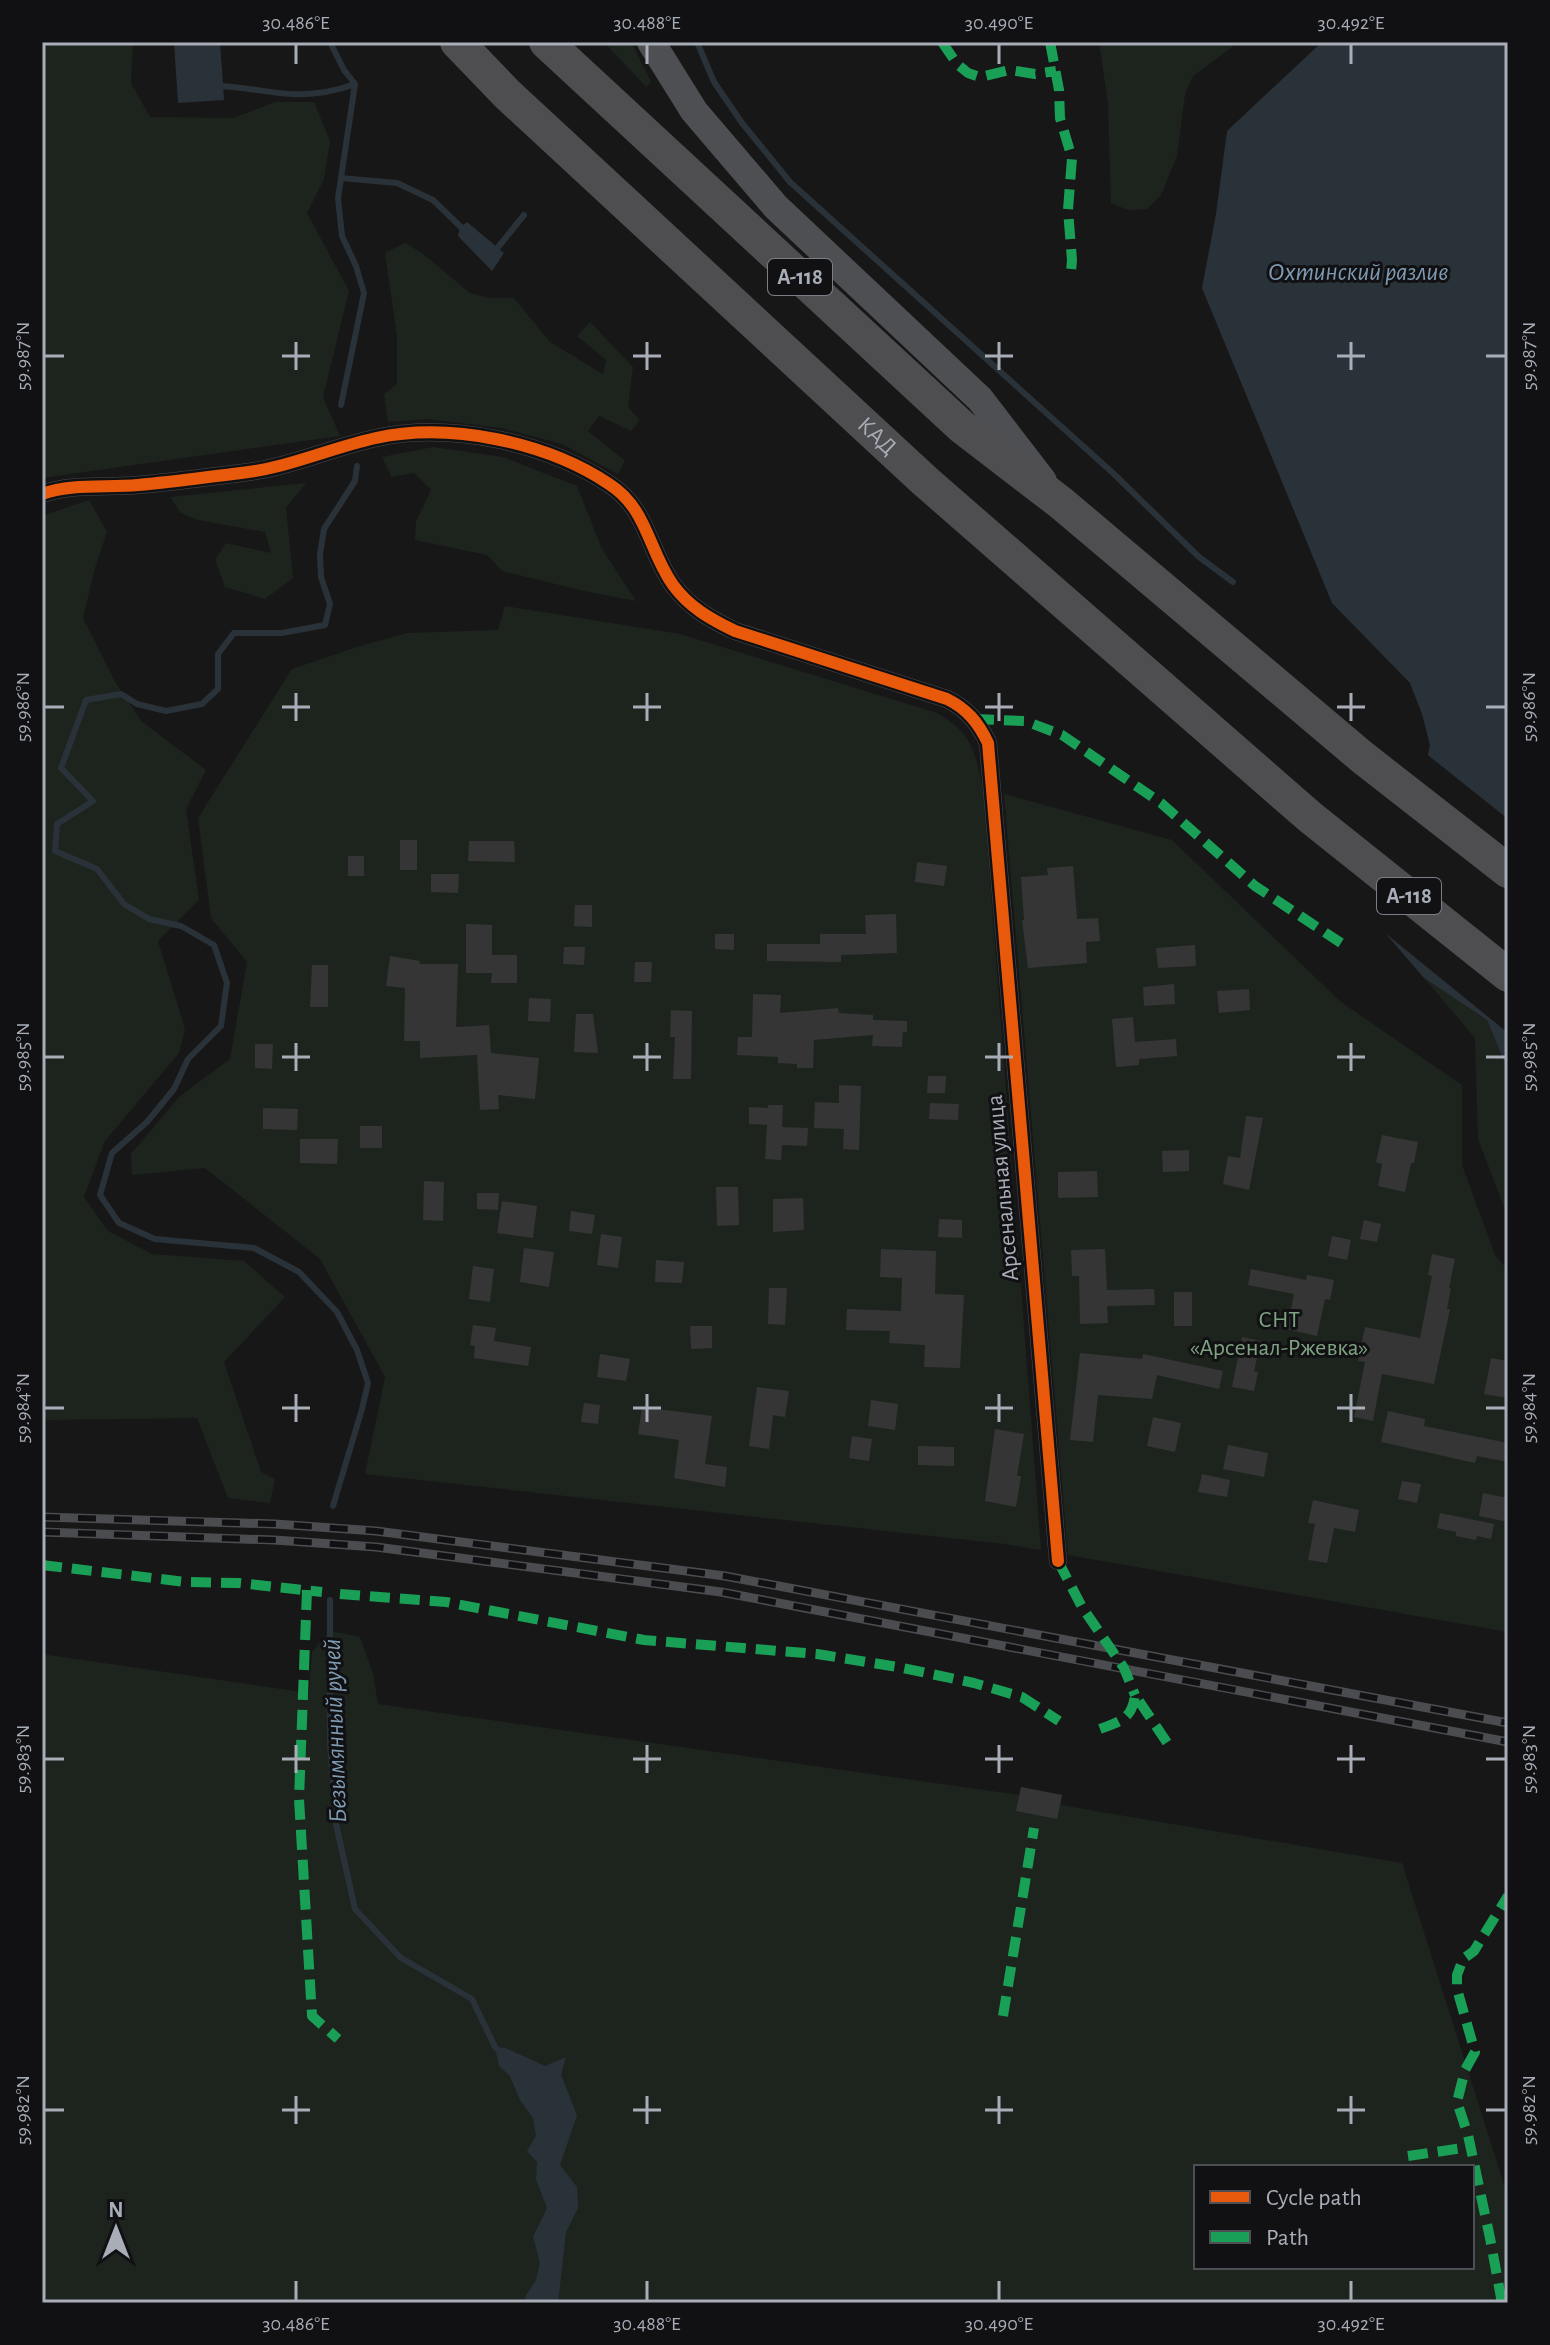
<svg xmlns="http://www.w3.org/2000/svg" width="1550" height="2345" font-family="'Alegreya Sans',sans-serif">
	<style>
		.green { fill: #1d241e; fill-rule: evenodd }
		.water { fill: #2a3239 }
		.pier { fill: #171717 }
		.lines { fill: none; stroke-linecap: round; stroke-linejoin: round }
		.stream { stroke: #2a3239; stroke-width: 6 }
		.building { fill: #353536 }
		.street { stroke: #4b4c50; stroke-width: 18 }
		.primary { stroke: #4d4f52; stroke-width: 28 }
		.highway { stroke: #4e4e51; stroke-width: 34 }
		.rail-casing { stroke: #4b4c4f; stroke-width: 9 }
		.rail { stroke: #111113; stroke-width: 6; stroke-dasharray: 18; stroke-linecap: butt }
		.quiet { stroke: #1a9f57; stroke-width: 10; stroke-dasharray: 20 10; stroke-linecap: butt }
		.cycleway-casing { stroke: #111113; stroke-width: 17 }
		.cycleway { stroke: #e8590c; stroke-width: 12 }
		.ticks { fill: none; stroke: #a8adb8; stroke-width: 3 }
		.labels { text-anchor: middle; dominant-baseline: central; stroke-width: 6; stroke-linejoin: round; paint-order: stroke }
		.shield { fill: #111113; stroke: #7b7e86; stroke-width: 2 }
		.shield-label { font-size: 22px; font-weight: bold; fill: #a8adb8 }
		.street-label { font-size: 24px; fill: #a8adb8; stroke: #111113 }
		.park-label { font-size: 24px; fill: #7fa381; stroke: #111113 }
		.water-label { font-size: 26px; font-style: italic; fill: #7f9bb3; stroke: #111113 }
		.neatline { fill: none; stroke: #a8adb8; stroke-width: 3 }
		.ticks-label { font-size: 20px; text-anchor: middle; fill: #a8adb8 }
	</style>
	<rect width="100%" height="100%" fill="#171717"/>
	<!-- green -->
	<path class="green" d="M42,42H133L131,83L150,117L233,118L275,102H314L330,141L324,179L307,213L349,291L323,397L340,436L42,478Z
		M604,42H631L651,82L646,87Z
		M1099,42H1239L1193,76L1185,94L1177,156L1161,195L1147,209L1128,210L1111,203L1108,103Z
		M405,243L422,253L470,293L489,298H514L550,342L603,374L606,360L577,336L590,322L633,367L628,407L640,420L631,431L599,416L588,431L625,461L618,474L562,444L501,428L428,419L388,422L384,394L397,384V336L385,253Z
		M433,447L503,457L577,486L602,549L636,601L584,591L502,571L487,555L415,540L416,521L431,490L414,473L392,477L382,457Z
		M306,483L286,508L293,578L265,599L225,587L215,560L226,543L271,553L265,532L198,520L181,513L170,497Z
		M89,500L107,532L95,568L83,618L114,680L141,721L206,770L186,809L199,900L158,941L185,1029L179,1053L105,1141L84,1197L108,1231L152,1254L244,1261L285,1297L224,1362L261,1472L275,1479L270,1503L228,1498L197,1418L42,1420V516Z
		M505,606L680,634L937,713C973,734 974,750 983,788L1041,1550L1005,1544L365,1474L385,1377L320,1259L205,1168L132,1175L131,1154L180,1096L230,1059L247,962L211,918L198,818L292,669L360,646L408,633L498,630Z
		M1004,794L1172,840L1341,1002L1462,1085V1165L1495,1255L1508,1270V1632L1068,1555Z
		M1424,978L1487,1020L1508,1071V1218L1478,1139L1475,1038Z
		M330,1631L360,1637L373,1673L378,1704L1019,1795L1021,1787L1062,1795L1061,1805L1402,1863L1508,2197V2303H42V1654L309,1693L312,1652ZM1196,2167H1472V2267H1196Z"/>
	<!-- water -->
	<path class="water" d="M174,42H220L224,100L178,103Z
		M1322,42H1508V1071L1487,1020L1424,978L1373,919L1418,801L1430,745L1422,714L1410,683L1332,603L1202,288L1216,214L1227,131Z
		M467,222L504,253L492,271L458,236L460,227Z
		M495,2047L505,2048L545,2066L566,2057L561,2075L577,2115L560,2165L577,2187L578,2208L566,2232L558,2303H527L525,2297L536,2280L540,2263L533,2237L547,2208L536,2179L537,2162L527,2151L536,2136L533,2118L520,2100L510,2076L499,2066Z"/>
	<!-- pier -->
	<path class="pier" d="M1424,752L1508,819V1033L1369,920V885L1378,837L1414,800Z"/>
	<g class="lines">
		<!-- stream -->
		<path class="stream" d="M330,42L344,70L355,84L338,198L342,236L356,266L364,293L341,405
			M697,42L714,82L742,123L790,182L1114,474L1199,557L1233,582
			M216,86C242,86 267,93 292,94C313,95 336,91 355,84
			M341,178L397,183L433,200L465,231
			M495,251L524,215
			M333,1506L362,1409L368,1383L357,1350L337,1312L299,1272L254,1248L155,1239L119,1223L100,1195L112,1153L147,1122L174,1089L188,1059L221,1026L227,983L214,945L181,926L149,919L124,904L97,869L55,851L57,824L93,801L61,768L86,700L121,694L137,704L166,711L202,704L218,689V654L234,633H282L325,625L330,604L321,577L320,554L324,529L355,481L357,466
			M330,1600V1744L336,1824L355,1909L401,1958L472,1999L495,2047L500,2052"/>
	</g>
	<!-- building -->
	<path class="building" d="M400,840H417V870H400Z
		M469,841H514L515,862L468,861Z
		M348,856H364V876H348Z
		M917,862L947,866L944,886L915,882Z
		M1073,866L1077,919L1098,918L1100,941L1086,942L1087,963L1028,968L1022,920H1024L1021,877L1048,875L1047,868Z
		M431,874H459L458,893L431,892Z
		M575,905H592V927L574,926Z
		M896,914L897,953L841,955V962L767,961V944H820V934H866L865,915Z
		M466,924L492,925V955H517V983H491L492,973H466Z
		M715,934H734V950L715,949Z
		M1195,945L1196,966L1158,968L1156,948Z
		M564,947H585L584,965L563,964Z
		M390,956L420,961L419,964H458L456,1027L489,1025L491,1053L539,1058L535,1099L498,1095L499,1109L480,1110L477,1055L420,1058V1041H404L405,988L386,986Z
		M635,962H652L651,982H634Z
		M312,965H328V1007H310Z
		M1174,984L1175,1004L1144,1006L1143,987Z
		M1249,989L1250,1010L1219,1013L1217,991Z
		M753,994L781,995L780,1013L838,1008L839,1013L873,1015V1020L907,1021V1032H903L902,1047L872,1046L873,1035L814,1040L813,1068H797V1064L778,1063V1057L737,1055L738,1037H752Z
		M529,998L551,999L550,1022L528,1021Z
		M671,1010L692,1011L691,1079H673L675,1037H670Z
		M576,1014H593L598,1053L574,1052Z
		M1133,1017L1135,1042L1176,1039L1177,1056L1139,1059V1065L1116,1067L1112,1019Z
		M255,1044H273L272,1069L255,1068Z
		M928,1076H946L945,1093H927Z
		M839,1085L861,1086L859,1150L843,1149L844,1129L814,1128L815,1102L839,1103Z
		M930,1103L959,1104L958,1120L929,1119Z
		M768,1105H783L782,1127L808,1128L807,1146L782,1145L781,1160L765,1159L767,1125L749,1124V1107L768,1108Z
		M263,1108L298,1109L297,1130L263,1129Z
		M1246,1116L1263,1118L1249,1190L1223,1184L1228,1156L1240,1158Z
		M360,1126H382V1148H360Z
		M1382,1135L1418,1142L1414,1163H1411L1405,1192L1378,1186L1382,1164L1376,1162Z
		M300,1139H338L337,1164L300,1163Z
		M1189,1150V1171L1163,1172L1162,1151Z
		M1097,1171L1098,1197L1058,1198V1172Z
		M424,1181L444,1182L443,1221L423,1220Z
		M716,1187H738L739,1225L717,1226Z
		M477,1193H499L498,1210L477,1209Z
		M803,1198L804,1230L773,1232V1199Z
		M502,1201L537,1206L533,1238L497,1233Z
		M571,1211L595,1215L592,1234L569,1231Z
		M939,1219L962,1220V1238L938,1237Z
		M1364,1220L1381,1224L1377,1242L1360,1239Z
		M601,1234L622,1237L618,1268L597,1265Z
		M1332,1236L1351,1240L1347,1260L1328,1256Z
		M524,1248L554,1252L549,1287L520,1282Z
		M881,1249L936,1251L935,1294L964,1295L960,1368L924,1367L925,1345L889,1343L890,1331L846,1330L847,1309L901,1311L902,1278L880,1277Z
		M1105,1249L1107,1290L1154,1289L1155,1305L1107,1306L1108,1323L1080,1324L1079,1276H1072L1071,1250Z
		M1432,1254L1455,1259L1449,1288H1451L1447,1309H1450L1434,1384L1382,1374L1373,1421L1354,1417L1365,1362L1358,1361L1365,1327L1420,1338L1432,1276L1428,1275Z
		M656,1260L684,1262L682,1283L655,1282Z
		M473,1266L494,1269L490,1302L469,1299Z
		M1251,1269L1306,1280L1307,1275L1334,1280L1330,1300L1325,1299L1317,1336L1287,1329L1294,1294L1248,1285Z
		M769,1288H787L785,1325L768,1324Z
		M1174,1292H1192V1326H1174Z
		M473,1325L496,1328L494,1341L531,1347L528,1366L474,1358L475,1346L470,1345Z
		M690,1326H712V1348L691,1349Z
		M1242,1337L1261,1341L1254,1371L1258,1372L1254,1391L1232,1387Z
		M1080,1353L1142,1359L1143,1354L1223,1371L1219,1389L1157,1375L1152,1399L1098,1395L1093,1442L1070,1440Z
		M600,1354L630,1359L626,1381L597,1377Z
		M1491,1358L1508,1361V1398L1484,1394Z
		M757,1387L789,1391L785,1417L773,1415L769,1449L749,1446Z
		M871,1400L898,1404L895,1430L868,1426Z
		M584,1403L600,1405L598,1424L581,1422Z
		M642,1407L712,1416L705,1464L727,1467L725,1487L674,1478L679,1440L638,1434Z
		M1388,1411L1425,1419L1424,1426L1508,1443V1462L1477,1456L1475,1463L1381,1442Z
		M1153,1417L1181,1423L1175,1452L1147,1446Z
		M995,1429L1024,1434L1017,1476H1021L1016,1507L985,1501Z
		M852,1436L872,1439L869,1461L849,1458Z
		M1228,1445L1268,1453L1264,1477L1223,1469Z
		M918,1446L954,1447V1466L918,1465Z
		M1202,1474L1230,1480L1227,1497L1198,1492Z
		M1402,1481L1421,1484L1417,1503L1398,1499Z
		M1483,1493L1508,1498V1522L1479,1516Z
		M1313,1500L1359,1510L1355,1532L1334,1528L1327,1563L1308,1560L1315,1524L1308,1523Z
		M1440,1513L1494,1524L1491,1539L1477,1536L1476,1540L1456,1536V1532L1437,1528Z
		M1021,1787L1062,1795L1057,1819L1016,1811Z"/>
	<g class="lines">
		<!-- street -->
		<path class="street" d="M42,494C73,483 106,488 138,485C173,482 207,477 241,473C288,468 330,448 376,438C450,422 546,442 609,484C648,509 648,550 673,585C689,607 710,619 735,631L947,699C967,709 978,722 988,743L1058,1561"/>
		<!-- primary -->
		<path class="primary" d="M651,42L694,111L776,207L980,399L1043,481"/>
		<!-- highway -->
		<g class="highway">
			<path id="s1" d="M457,42L507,94L925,481L1310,817L1508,975"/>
			<path d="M546,42L962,427L1061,503L1362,757L1508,871"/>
		</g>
		<!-- rail casing -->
		<g class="rail-casing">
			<path id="rail" d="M42,1517L275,1524L376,1531L725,1576L1508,1723
				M42,1532L274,1540L376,1547L721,1592L1508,1742"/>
		</g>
		<!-- rail -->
		<use href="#rail" class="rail"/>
		<!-- quiet -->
		<path class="quiet" d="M942,42L957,64L968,73L980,77L1010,70L1035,74L1056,71
			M1050,42L1059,90L1060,118L1072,158L1068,210L1072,260L1071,272
			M974,719L1025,721L1062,735L1161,803L1255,886L1341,943
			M1058,1561L1082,1607L1124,1668L1135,1695
			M42,1565L186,1582L239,1583L322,1592
			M307,1590L299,1799L312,2016L338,2039
			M340,1594L446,1602L644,1640L817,1654L898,1667L974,1683L1022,1697L1059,1721
			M1100,1729C1121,1721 1132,1719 1135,1695L1168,1744
			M1003,2016L1034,1828
			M1408,2156L1470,2147
			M1502,2303L1490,2238L1468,2135L1457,2102L1465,2070L1475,2052L1457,1989V1975L1463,1959L1474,1951L1508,1896"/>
		<!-- cycleway casing -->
		<g class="cycleway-casing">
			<path id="cycleway" d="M42,494C73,483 106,488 138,485C173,482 207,477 241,473C288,468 330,448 376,438C450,422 546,442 609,484C648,509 648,550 673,585C689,607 710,619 735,631L947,699C967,709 978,722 988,743L1058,1561"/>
		</g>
		<!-- cycleway -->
		<use href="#cycleway" class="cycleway"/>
	</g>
	<!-- ticks -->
	<path class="ticks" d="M296,44V64M647,44V64M999,44V64M1351,44V64M296,342V370M647,342V370M999,342V370M1351,342V370M44,356H64M282,356H310M633,356H661M985,356H1013M1337,356H1365M1486,356H1506M296,693V721M647,693V721M999,693V721M1351,693V721M44,707H64M282,707H310M633,707H661M985,707H1013M1337,707H1365M1486,707H1506M296,1043V1071M647,1043V1071M999,1043V1071M1351,1043V1071M44,1057H64M282,1057H310M633,1057H661M985,1057H1013M1337,1057H1365M1486,1057H1506M296,1394V1422M647,1394V1422M999,1394V1422M1351,1394V1422M44,1408H64M282,1408H310M633,1408H661M985,1408H1013M1337,1408H1365M1486,1408H1506M296,1745V1773M647,1745V1773M999,1745V1773M1351,1745V1773M44,1759H64M282,1759H310M633,1759H661M985,1759H1013M1337,1759H1365M1486,1759H1506M296,2096V2124M647,2096V2124M999,2096V2124M1351,2096V2124M44,2110H64M282,2110H310M633,2110H661M985,2110H1013M1337,2110H1365M1486,2110H1506M296,2281V2301M647,2281V2301M999,2281V2301M1351,2281V2301"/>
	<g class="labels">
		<!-- shield labels -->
		<g class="shield">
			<rect x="768" y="259" width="64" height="36" rx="6"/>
			<rect x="1377" y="878" width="64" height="36" rx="6"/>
		</g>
		<g class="shield-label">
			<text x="800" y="277">А-118</text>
			<text x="1409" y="896">А-118</text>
		</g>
		<!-- street labels -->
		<g class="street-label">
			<text stroke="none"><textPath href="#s1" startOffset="576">КАД</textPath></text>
			<text transform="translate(1003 1188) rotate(-95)">Арсенальная улица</text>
		</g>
		<!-- park labels -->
		<g class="park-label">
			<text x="1279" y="1320">СНТ<tspan x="1279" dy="28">«Арсенал-Ржевка»</tspan></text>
		</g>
		<!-- water labels -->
		<g class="water-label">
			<text x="1358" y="272">Охтинский разлив</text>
			<text transform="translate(335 1731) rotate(-92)">Безымянный ручей</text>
		</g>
	</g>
	<!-- border -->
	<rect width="1550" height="2345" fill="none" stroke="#111113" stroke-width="88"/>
	<!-- legend -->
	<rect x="1194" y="2165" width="280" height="104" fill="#111113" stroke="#4d4f55" stroke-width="2"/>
	<rect x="1210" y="2191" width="40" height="12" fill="#e8590c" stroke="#4d4f55" stroke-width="2"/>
	<text x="1266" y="2205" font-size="24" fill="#a8adb8">Cycle path</text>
	<rect x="1210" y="2231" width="40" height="12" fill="#1a9f57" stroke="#4d4f55" stroke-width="2"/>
	<text x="1266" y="2245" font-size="24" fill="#a8adb8">Path</text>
	<!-- north arrow -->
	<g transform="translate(116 2229)" stroke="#111113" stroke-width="6" paint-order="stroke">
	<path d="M0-6L14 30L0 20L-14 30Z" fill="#a8adb8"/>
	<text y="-12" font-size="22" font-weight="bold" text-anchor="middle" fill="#a8adb8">N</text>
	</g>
	<rect x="44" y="44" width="1462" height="2257" class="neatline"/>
	<g class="ticks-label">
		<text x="296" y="29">30.486°E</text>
		<text x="647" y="29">30.488°E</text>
		<text x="999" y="29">30.490°E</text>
		<text x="1351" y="29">30.492°E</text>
		<text transform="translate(22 356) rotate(-90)" y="7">59.987°N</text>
		<text transform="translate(1528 356) rotate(-90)" y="7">59.987°N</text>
		<text transform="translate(22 707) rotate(-90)" y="7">59.986°N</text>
		<text transform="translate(1528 707) rotate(-90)" y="7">59.986°N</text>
		<text transform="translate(22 1057) rotate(-90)" y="7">59.985°N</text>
		<text transform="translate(1528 1057) rotate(-90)" y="7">59.985°N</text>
		<text transform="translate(22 1408) rotate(-90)" y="7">59.984°N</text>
		<text transform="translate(1528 1408) rotate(-90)" y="7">59.984°N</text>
		<text transform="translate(22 1759) rotate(-90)" y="7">59.983°N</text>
		<text transform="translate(1528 1759) rotate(-90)" y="7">59.983°N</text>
		<text transform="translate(22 2110) rotate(-90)" y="7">59.982°N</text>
		<text transform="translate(1528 2110) rotate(-90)" y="7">59.982°N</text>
		<text x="296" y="2330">30.486°E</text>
		<text x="647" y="2330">30.488°E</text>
		<text x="999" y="2330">30.490°E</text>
		<text x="1351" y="2330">30.492°E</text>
	</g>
</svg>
